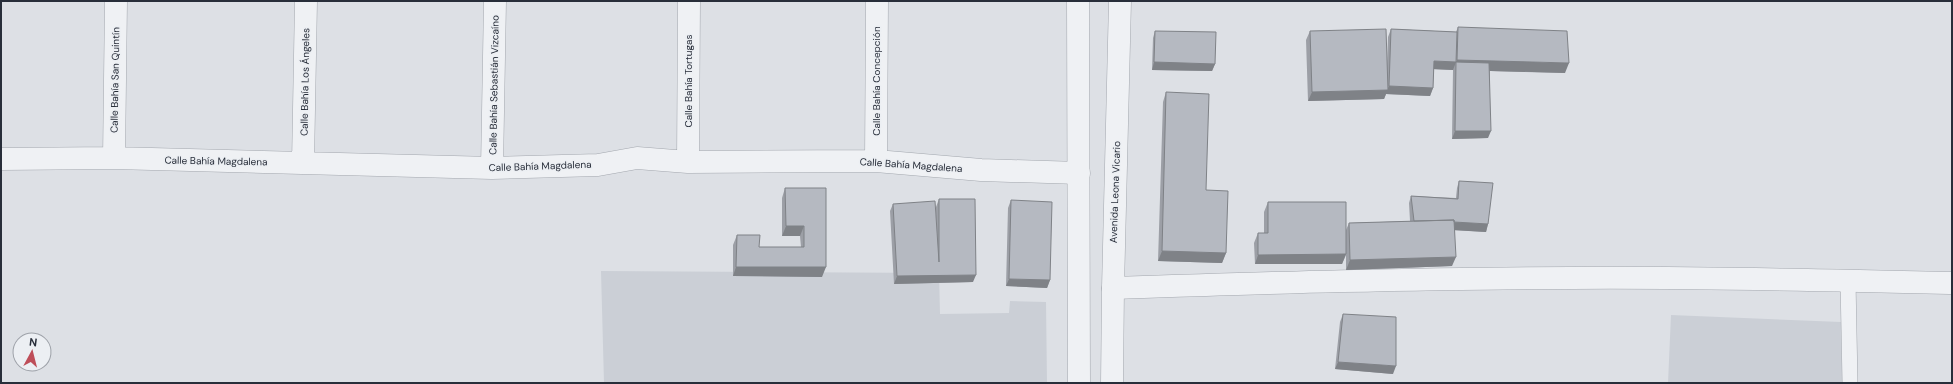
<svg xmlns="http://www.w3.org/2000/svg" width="1953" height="384" font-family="'DM Sans',sans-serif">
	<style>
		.built { fill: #cbcfd6 }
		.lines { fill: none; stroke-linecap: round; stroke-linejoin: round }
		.service-casing { stroke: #a3a7ae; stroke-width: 16 }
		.minor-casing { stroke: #a3a7ae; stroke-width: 23 }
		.tertiary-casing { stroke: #a3a7ae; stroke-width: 23 }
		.service { stroke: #eff1f4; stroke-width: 15 }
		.minor { stroke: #eff1f4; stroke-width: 22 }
		.tertiary { stroke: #eff1f4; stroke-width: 22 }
		.wall { fill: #9c9fa6 }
		.shaded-wall { fill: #7f8287 }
		.building { fill: #b5b9c1; stroke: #7f8287 }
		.labels { text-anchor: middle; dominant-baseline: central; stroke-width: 3; stroke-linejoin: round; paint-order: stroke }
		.street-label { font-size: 10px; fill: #282e3a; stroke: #eceff3 }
	</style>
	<rect width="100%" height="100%" fill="#dde0e5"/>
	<!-- built -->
	<path class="built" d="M601,271L939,273L940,314L1009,313L1010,301L1046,302L1047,383H604Z
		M1671,315L1841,322L1842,383H1668Z"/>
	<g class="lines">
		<!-- service casing -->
		<g class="service-casing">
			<path id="service" d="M1848,281L1850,383"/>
		</g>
		<!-- minor casing -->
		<g class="minor-casing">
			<path id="minor" d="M114,158L116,1
				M1,159L114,158L492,168L598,165L637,158L688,162L876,161L981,170L1079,173
				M876,161L877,1
				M688,162L689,1
				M303,163L306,1
				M492,168L495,1
				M1113,288C1266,283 1419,278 1572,278C1699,277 1825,280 1952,283"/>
		</g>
		<!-- tertiary casing -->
		<g class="tertiary-casing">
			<path id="tertiary" d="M1078,1L1079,383
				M1112,383L1113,288L1120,1"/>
		</g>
		<!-- service -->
		<use href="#service" class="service"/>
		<!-- minor -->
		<use href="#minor" class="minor"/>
		<!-- tertiary -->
		<use href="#tertiary" class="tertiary"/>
	</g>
	<!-- wall -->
	<path class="wall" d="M1458,27L1565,73L1490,71L1488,138L1452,139L1453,70L1434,69L1433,88L1430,96L1386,94L1384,99L1308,101L1306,40L1310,31L1387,67L1388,37L1391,29L1456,32Z
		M1155,31L1215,64L1212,71L1152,70L1153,38Z
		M1166,92L1206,190L1226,253L1222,263L1158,261L1163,102Z
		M1459,181L1488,224L1486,232L1455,230L1452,266L1346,270V255L1342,264H1255L1254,243L1258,233H1264V212L1268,202L1346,230L1349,223L1410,221L1409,203L1411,196L1456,198L1457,188Z
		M785,188H826L822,277L733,276V245L737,235L759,247H801L800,236H782V198Z
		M939,199L973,282L894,284L890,211L893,204L936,222V207Z
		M1011,200L1050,280L1047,288L1006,286L1008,208Z
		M1343,314L1393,374L1335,369L1340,322Z"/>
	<!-- shaded-wall -->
	<path class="shaded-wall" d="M1457,60L1569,63L1565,73L1456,70V62Z
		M1434,61L1456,62L1453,70L1431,69Z
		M1154,62L1215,64L1212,71L1152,70Z
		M1389,86L1433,88L1430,96L1386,94L1384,99L1308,101L1312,92L1387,90Z
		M1455,131H1491L1488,138L1452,139Z
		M1453,222L1488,224L1486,232L1451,230Z
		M786,226H804L800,236H782Z
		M1162,251L1226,253L1222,263L1158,261Z
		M1346,254L1342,264H1255L1258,255Z
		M1456,257L1452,266L1346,270L1350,260Z
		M736,267H826L822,277L733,276Z
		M976,275L973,282L894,284L897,276Z
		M1009,279L1050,280L1047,288L1006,286Z
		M1338,362L1396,366L1393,374L1335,369Z"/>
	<!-- building -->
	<path class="building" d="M1458,27L1567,31L1569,63L1457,60Z
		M1386,29L1388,90L1312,92L1310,31Z
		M1391,29L1457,32L1456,62L1434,61L1433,88L1389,86Z
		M1155,31L1216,32L1215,64L1154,62Z
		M1456,62L1489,63L1491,131H1455Z
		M1166,92L1209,94L1206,190L1228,191L1226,253L1162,251Z
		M1459,181L1493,183L1488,224L1454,222V220L1414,221L1411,196L1458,199Z
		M785,188H826V267H736L737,235H760L759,247H804V226H786Z
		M939,199H975L976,275L897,276L893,204L935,201L939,262Z
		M1011,200L1052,202L1050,280L1009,279Z
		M1268,202H1346V254L1258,255V233H1268Z
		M1454,220L1456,257L1350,260L1349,223Z
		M1343,314L1396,317V366L1338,362Z"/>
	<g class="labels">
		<!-- street labels -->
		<g class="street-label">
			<text transform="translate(115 80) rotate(-89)">Calle Bahía San Quintín</text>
			<text transform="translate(688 81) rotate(-90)">Calle Bahía Tortugas</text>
			<text transform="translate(876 81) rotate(-90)">Calle Bahía Concepción</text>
			<text transform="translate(305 82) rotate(-89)">Calle Bahía Los Ángeles</text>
			<text transform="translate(494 85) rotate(-89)">Calle Bahía Sebastián Vizcaíno</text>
			<text transform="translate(216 161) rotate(1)">Calle Bahía Magdalena</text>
			<text transform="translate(911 165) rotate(4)">Calle Bahía Magdalena</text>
			<text transform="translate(540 166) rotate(-2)">Calle Bahía Magdalena</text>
			<text transform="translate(1115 192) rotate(-88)">Avenida Leona Vicario</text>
		</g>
	</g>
	<!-- border -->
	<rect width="1953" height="384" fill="none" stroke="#282e3a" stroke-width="4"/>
	<!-- north arrow -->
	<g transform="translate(32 352) rotate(7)"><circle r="19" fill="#eceff3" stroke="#9ea2a9"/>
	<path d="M0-3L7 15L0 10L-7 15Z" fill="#be4e59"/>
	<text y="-6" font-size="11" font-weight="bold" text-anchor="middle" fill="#282e3a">N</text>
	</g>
</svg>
